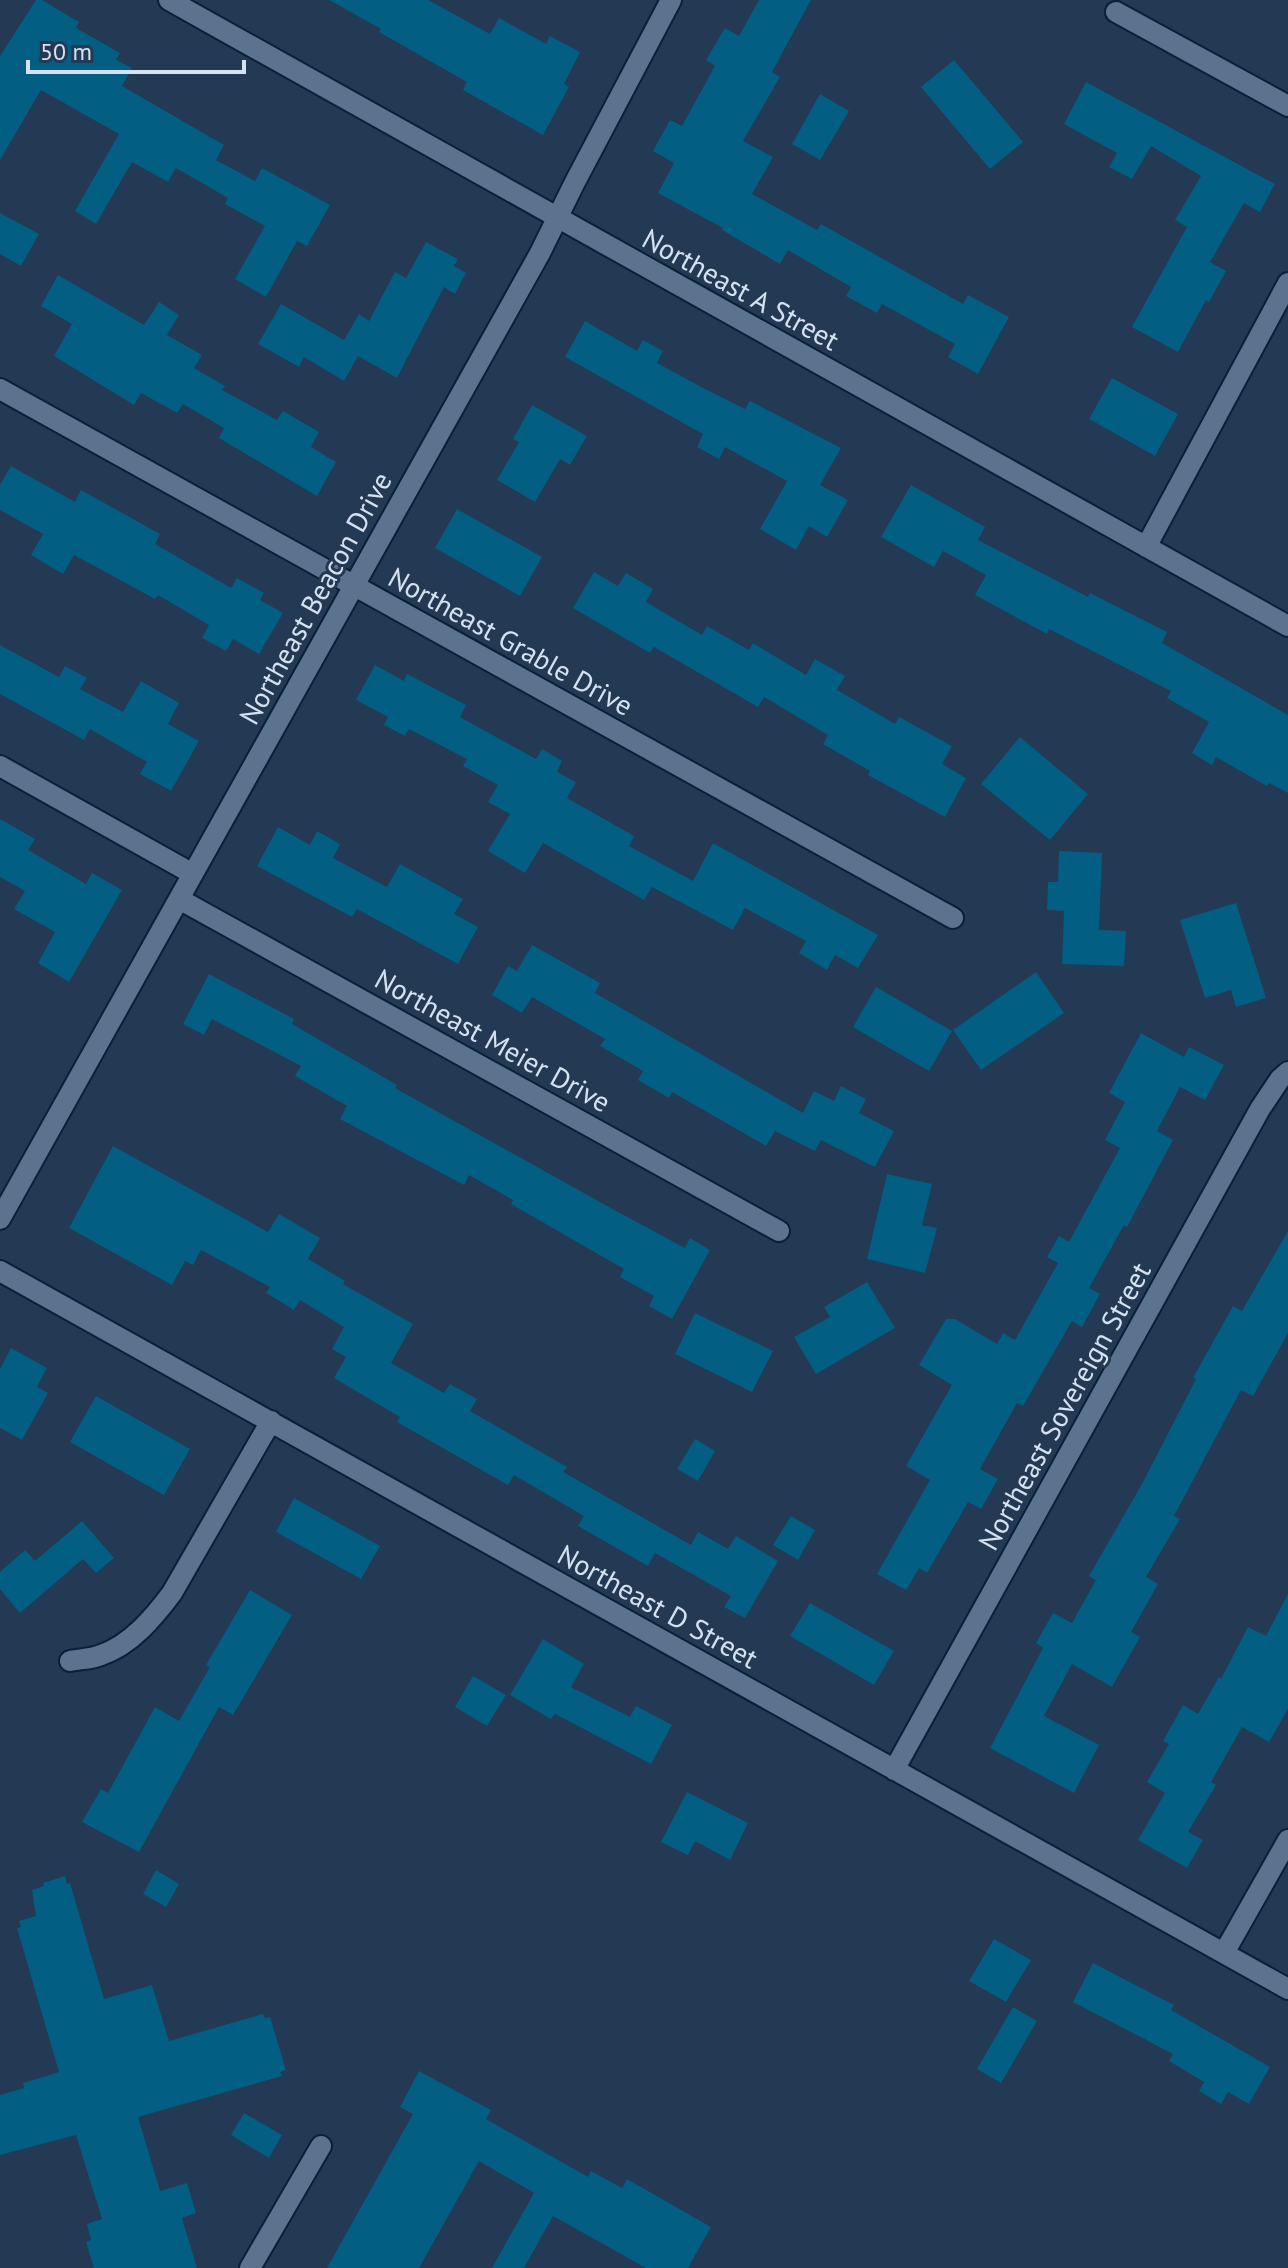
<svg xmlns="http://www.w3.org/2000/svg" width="1288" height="2268" font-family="'PT Sans',sans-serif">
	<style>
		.building { fill: #025e82 }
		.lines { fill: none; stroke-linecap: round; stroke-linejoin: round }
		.minor-casing { stroke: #0b1f37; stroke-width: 24 }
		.minor { stroke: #5c7390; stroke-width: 20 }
		.labels { text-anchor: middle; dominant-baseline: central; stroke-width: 6; stroke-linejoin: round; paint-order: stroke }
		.street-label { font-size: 28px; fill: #d5e2f2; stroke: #243953 }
	</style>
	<rect width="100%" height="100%" fill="#243953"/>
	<!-- building -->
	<path class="building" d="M36,0H42L79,22L76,28L120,53L116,60L132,68L122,86L224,145L216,160L255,181L262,168L330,205L307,246L297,241L266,297L235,279L265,226L225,204L228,198L176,168L168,182L132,162L96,224L75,211L119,134L41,90L0,160V56Z
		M329,0H428L490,34L499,18L546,44L550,36L580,52L564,84L569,87L543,135L463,90L467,82L379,32L381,29Z
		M759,0H811L772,72L780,77L743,141L773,157L752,194L817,230L821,224L963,304L968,295L1009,317L978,374L948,357L955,344L882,304L877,313L846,296L851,287L788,250L780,264L722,230L723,228L658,193L674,163L653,151L670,120L682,126L715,66L706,60L725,28L739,36Z
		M954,60L1023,142L990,169L921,87Z
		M1086,82L1275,184L1260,212L1244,203L1210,262L1226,271L1209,302L1206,300L1178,352L1132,327L1187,227L1175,220L1201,176L1151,146L1132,179L1109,167L1117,153L1064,124Z
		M820,94L849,111L820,160L792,144Z
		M0,213L39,234L21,266L0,254Z
		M426,242L458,259L454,266L466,273L455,294L444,287L397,378L358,356L344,381L304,357L299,367L258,344L281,304L344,340L359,314L369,321L395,272L406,278Z
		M58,275L144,325L159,302L179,315L167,335L202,355L194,368L225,386L222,390L277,420L283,411L319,432L311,447L336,462L317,496L219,438L224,428L183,404L177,413L141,393L134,405L54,356L72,324L41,306Z
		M585,321L637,351L643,340L663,351L657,363L707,390L745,409L750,401L841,448L820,485L848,500L827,537L809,526L796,550L760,529L787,481L725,447L719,459L697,447L703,434L565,357Z
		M1112,378L1178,414L1155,456L1089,419Z
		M532,405L587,436L570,465L560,459L535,502L497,480L519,442L513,439Z
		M11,466L75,502L81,490L160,534L155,544L231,588L237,578L264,593L260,600L283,613L259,654L233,639L226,651L202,638L209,625L158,595L155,599L74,555L63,574L31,555L43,534L0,510V485Z
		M911,485L985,527L978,540L1088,597L1090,593L1167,632L1162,643L1288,715V793L1269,783L1267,786L1216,757L1212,765L1192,753L1209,722L1167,698L1171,691L1049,629L1047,634L975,595L986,575L943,551L934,567L881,537Z
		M457,509L542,557L520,596L435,548Z
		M594,572L618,586L626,573L653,589L646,602L702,635L707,626L749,650L753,643L806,675L815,659L845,676L837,690L895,724L899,717L952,746L942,764L966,778L945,817L868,775L870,771L823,744L828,735L764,697L758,707L654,647L650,653L573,608Z
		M0,645L59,677L65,666L87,678L80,689L123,712L141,681L179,703L168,724L199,741L171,791L140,774L147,762L90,729L84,740L0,694Z
		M375,665L404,681L407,674L466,705L460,717L536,759L542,749L562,761L557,772L576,782L567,798L634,836L629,846L693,881L713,843L878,935L858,968L835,955L827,970L799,953L806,941L745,908L733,930L652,887L644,900L543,843L525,873L488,851L510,814L488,802L498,785L463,766L467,759L409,729L405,736L384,725L388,717L356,700Z
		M1020,737L1088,794L1050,840L981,784Z
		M0,819L35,839L28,850L86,884L92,873L122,890L69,982L38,963L55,932L14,909L25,891L0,877Z
		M278,827L310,845L317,831L340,844L333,858L387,887L400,864L463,899L454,914L478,927L458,964L357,909L352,917L257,866Z
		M1059,851L1102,853L1099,930L1126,931L1124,966L1062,964L1064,911L1047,910L1048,882H1058Z
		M1236,903L1266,998L1236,1007L1231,990L1205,998L1180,920Z
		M532,945L600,983L595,993L803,1113L814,1091L834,1101L841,1086L866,1099L859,1113L894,1131L875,1167L821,1140L815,1151L775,1131L766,1146L672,1092L669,1098L638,1080L643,1071L600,1046L605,1039L532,997L522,1013L492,995L508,966L517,971Z
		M1036,972L1064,1013L981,1070L953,1030Z
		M209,974L294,1019L292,1024L397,1085L395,1088L618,1212L685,1248L690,1238L710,1250L672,1319L649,1306L654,1296L620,1277L624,1269L511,1204L513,1200L469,1175L464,1185L340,1119L347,1106L295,1076L301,1066L212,1019L204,1035L183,1024Z
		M876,987L952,1031L929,1071L853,1027Z
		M1141,1033L1184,1057L1189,1047L1224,1065L1205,1100L1180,1087L1157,1131L1173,1140L1127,1227L1124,1225L1089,1288L1100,1294L1082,1327L1072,1321L1023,1406L1017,1403L980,1469L998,1479L981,1509L968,1502L927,1573L919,1568L906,1590L877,1574L930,1480L906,1466L952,1385L919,1365L946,1319H955L997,1344L1003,1333L1015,1340L1058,1263L1047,1257L1059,1236L1069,1242L1120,1148L1105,1140L1125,1102L1109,1093Z
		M113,1146L268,1232L279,1214L320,1238L308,1259L345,1281L343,1284L413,1324L391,1363L444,1393L450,1384L477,1399L470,1411L567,1467L563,1472L691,1545L698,1532L728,1549L736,1536L778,1561L745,1618L724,1607L731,1596L655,1553L648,1566L578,1526L584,1516L514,1475L508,1485L397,1422L400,1417L334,1378L346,1357L332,1349L344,1327L300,1300L294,1310L266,1293L270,1287L201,1250L193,1265L185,1261L172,1285L69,1228Z
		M887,1174L932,1184L922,1225L937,1228L925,1273L867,1259Z
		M1288,1231V1333L1253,1396L1241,1390L1174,1516L1180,1519L1146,1577L1158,1584L1131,1632L1140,1637L1112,1687L1072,1664L1044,1716L1099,1745L1074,1793L990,1748L1043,1648L1036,1643L1053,1613L1072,1623L1096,1580L1089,1576L1142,1484L1196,1379L1193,1378L1233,1306L1242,1311Z
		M867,1282L895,1328L816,1374L794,1337L830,1317L824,1307Z
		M695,1313L773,1351L752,1392L675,1354Z
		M11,1348L47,1368L37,1387L48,1393L22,1440L0,1428V1369Z
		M96,1396L190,1449L164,1495L70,1442Z
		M695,1439L715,1451L698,1481L677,1469Z
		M294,1498L380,1546L361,1579L276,1532Z
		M791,1516L815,1530L798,1560L773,1545Z
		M82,1521L114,1558L96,1573L83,1559L20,1613L0,1589V1572L25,1550L35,1561Z
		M250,1590L292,1615L233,1715L219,1707L139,1852L82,1822L101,1789L108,1793L155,1707L179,1721L210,1667L206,1665Z
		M1288,1594V1709L1269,1742L1242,1727L1211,1782L1216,1785L1188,1832L1203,1840L1187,1868L1138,1840L1165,1793L1147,1782L1169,1744L1163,1741L1183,1705L1198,1714L1219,1677L1221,1679L1248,1627L1266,1636Z
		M810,1603L894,1651L874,1685L790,1636Z
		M543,1639L584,1664L571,1687L630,1717L636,1706L672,1725L651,1764L555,1714L551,1719L510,1695Z
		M473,1676L506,1695L487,1726L455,1707Z
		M687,1792L748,1823L730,1860L695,1841L688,1855L661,1842Z
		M156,1870L179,1884L166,1907L143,1894Z
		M65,1876L67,1884L70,1883L104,1999L152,1985L169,2041L263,2014L265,2018L270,2017L286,2070L280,2072L282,2076L138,2117L160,2191L187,2183L196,2213L182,2218L197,2268H94L86,2242L91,2240L87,2224L102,2219L76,2135L0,2155V2095L24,2088L23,2083L59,2072L17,1928L21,1927L19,1921L36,1916L32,1890L44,1886L43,1883Z
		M994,1939L1031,1960L1006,2002L969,1981Z
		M1093,1963L1174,2005L1171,2010L1270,2067L1249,2104L1228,2092L1221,2104L1199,2091L1204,2082L1169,2061L1173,2054L1073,2002Z
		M1013,2007L1037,2021L1001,2083L977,2069Z
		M419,2071L491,2110L486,2119L588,2177L591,2171L622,2188L627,2179L711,2227L688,2268H646L553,2216L524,2268H492L534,2193L479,2161L419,2268H327L413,2114L400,2107Z
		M244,2113L282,2135L269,2158L231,2135Z"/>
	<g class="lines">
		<!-- minor casing -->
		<g class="minor-casing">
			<path id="minor" d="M169,0L1288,626
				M1116,12L1288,106
				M0,389L953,918
				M1146,547L1288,283
				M0,766L193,874
				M179,899L779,1231
				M0,1219L540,253L575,182L671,0
				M0,1271L1288,1989
				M70,1661C80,1659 92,1659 101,1655C131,1645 154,1617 172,1593L271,1421
				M894,1770L1260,1109L1280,1079L1288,1072
				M1224,1953L1288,1840
				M250,2268L321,2146"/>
		</g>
		<!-- minor -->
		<use href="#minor" class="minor"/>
	</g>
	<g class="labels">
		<!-- street labels -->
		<g class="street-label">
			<text transform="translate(741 289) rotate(29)">Northeast A Street</text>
			<text transform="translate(315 598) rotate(-61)">Northeast Beacon Drive</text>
			<text transform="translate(511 641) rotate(29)">Northeast Grable Drive</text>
			<text transform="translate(493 1040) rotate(29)">Northeast Meier Drive</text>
			<text transform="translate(1064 1406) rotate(-61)">Northeast Sovereign Street</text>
			<text transform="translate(658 1606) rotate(29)">Northeast D Street</text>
		</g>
	</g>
	<!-- scale -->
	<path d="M28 60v12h216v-12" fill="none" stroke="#d5e2f2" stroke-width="4"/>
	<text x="40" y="60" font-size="24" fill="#d5e2f2" stroke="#243953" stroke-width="6" paint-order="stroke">50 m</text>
</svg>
